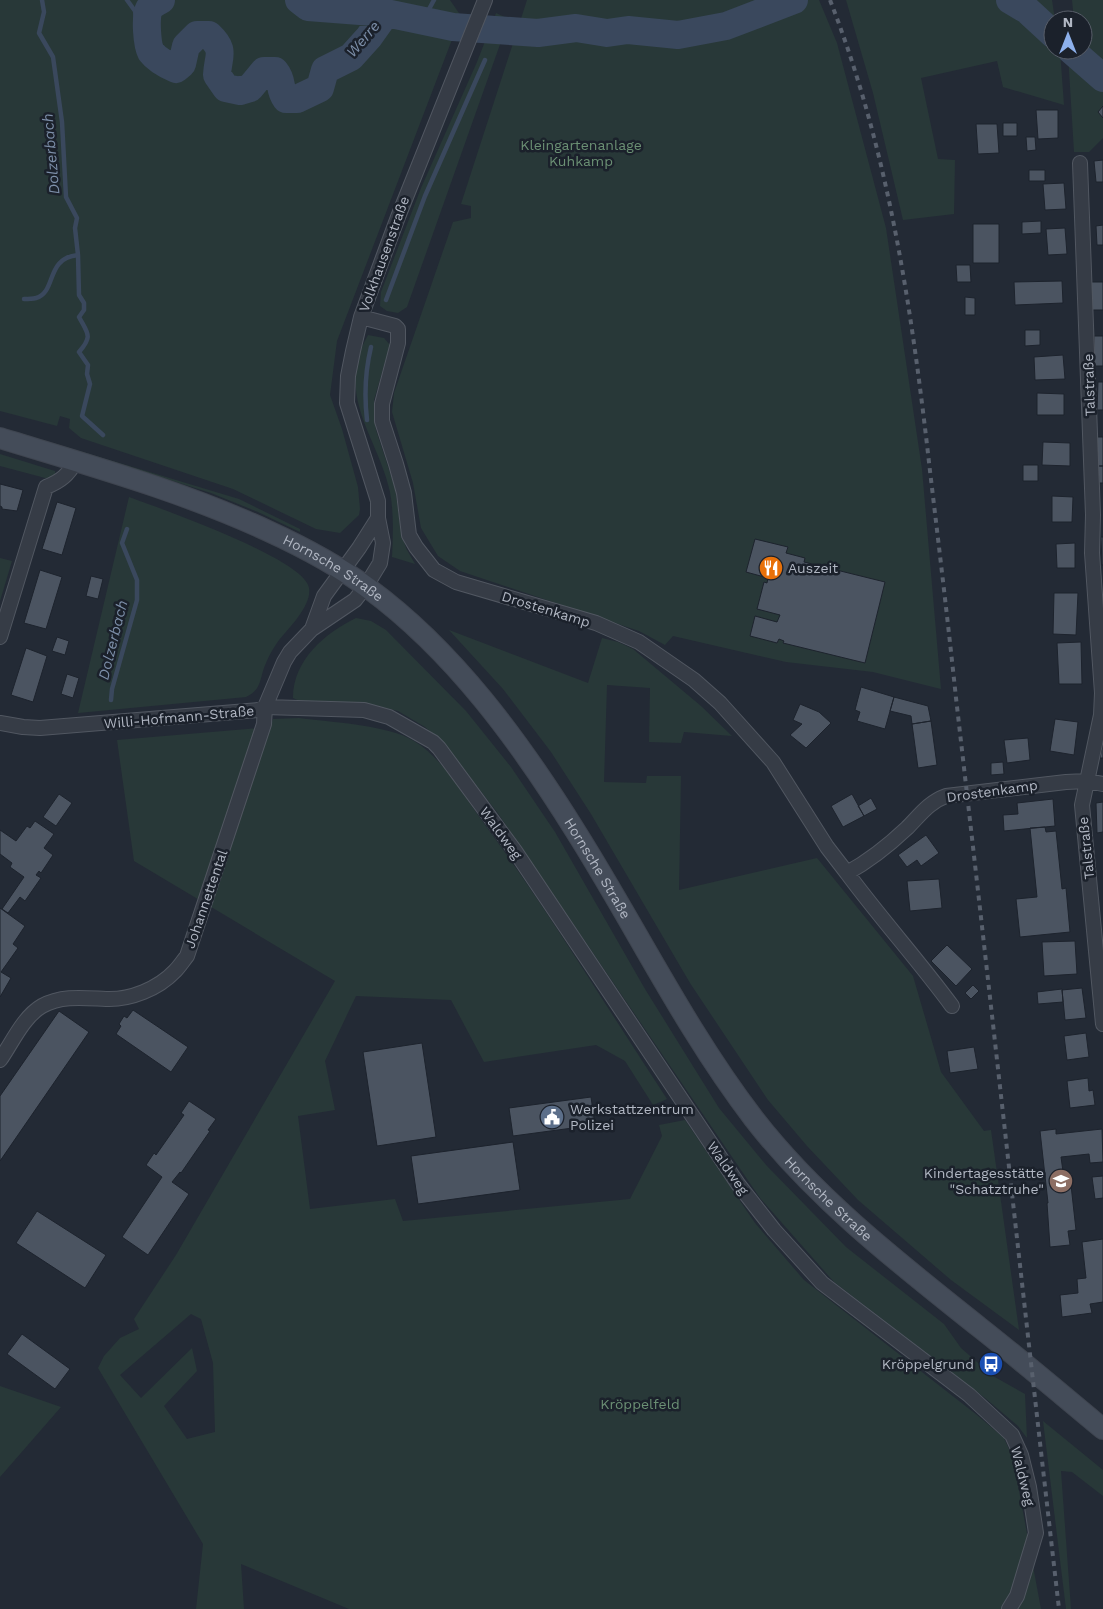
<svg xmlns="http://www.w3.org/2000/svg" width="1103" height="1609" font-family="'Work Sans',sans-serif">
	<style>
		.green { fill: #283838; fill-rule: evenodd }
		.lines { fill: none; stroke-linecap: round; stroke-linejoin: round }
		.stream { stroke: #3a485d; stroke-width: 4.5 }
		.river { stroke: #3a485d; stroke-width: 28 }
		.building { fill: #4b5461; stroke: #1d232d }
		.minor-casing { stroke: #515761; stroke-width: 16 }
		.secondary-casing { stroke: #3f4550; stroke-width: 22 }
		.minor { stroke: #363c46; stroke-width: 14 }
		.secondary { stroke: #444c59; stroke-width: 20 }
		.rail { stroke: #58606d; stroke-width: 4; stroke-dasharray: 5 5; stroke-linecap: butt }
		.labels { text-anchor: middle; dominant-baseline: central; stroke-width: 5; stroke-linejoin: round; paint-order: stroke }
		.park-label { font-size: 14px; fill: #6b9074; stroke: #1b212b }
		.street-label { font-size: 14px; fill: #b1b7c3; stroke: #1b212b }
		.poi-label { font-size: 14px; fill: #b1b7c3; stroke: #1b212b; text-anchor: start }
		.water-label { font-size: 15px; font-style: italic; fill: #7c8ea8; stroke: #1b212b }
	</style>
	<rect width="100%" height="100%" fill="#232a35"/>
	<!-- green -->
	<path class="green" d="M0,0H450L461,16L337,341L330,395L342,429L358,487L360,509L359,515L340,533L316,529L233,489L81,438L69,428L70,419L60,416L57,426L0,411Z
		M527,0H819L837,43L886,228L922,469L941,689L873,672L786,662L673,636L665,645L639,631L460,571L438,556L421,528L413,483L392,412L394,393L453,222L471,218V206L461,204Z
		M846,0H1052L1055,20H1053V50H1060L1064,105L1003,87L997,61L921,78L938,159L955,160L954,214L903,220L873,93Z
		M1072,0H1103V72L1081,50H1083V20H1074Z
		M496,13L509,19L407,307L398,313L387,311L380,306L381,292L421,188L477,62Z
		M1068,54L1103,88V138L1089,152H1074Z
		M368,335L384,338L390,345L374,400V415L376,430L395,488L402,536L406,548L415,564L392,557C393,535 394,514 390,492C378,437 334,395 368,335Z
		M0,427L239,499L300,529V532L258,512L211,493Z
		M0,454L55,471C56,476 53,477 49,479L0,466Z
		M129,497C159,508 305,559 309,588C312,605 289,628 279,640C274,647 269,655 266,663C259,678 263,689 246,697L78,713Z
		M0,558L12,561L0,601Z
		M356,618L371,621L386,630L466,711L511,767L555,832L645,989L719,1108L767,1166L846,1247L944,1324L961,1348L993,1376L1025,1394L1027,1438L1018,1426L985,1398L834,1282L760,1198L497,812L443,743L425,727L398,711L366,703L302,702L293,698C293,660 325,633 356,618Z
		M449,630L588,683L602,638L618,642L633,649L701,706L732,736L684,732L681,743L649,742L650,688L607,685L604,782L646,783L647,776H681L679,890L817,858L913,976L941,1072L984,1131L991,1130L1019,1330L951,1280L858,1200L807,1146L768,1100L690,983L591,814L551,752L503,689Z
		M299,718C329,722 389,725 414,741C442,758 461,791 480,818C547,908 605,1005 667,1099L653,1105L625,1061L596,1045L484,1062L451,1000L356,996L325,1061L335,1110L298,1116L310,1209L395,1199L403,1221L630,1199L662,1136L659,1125L685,1120L755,1223L804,1280L977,1415L1004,1438L1013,1458L1041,1609H349L241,1564L244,1609H196L203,1544L98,1368L104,1356L120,1338L139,1329L134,1319L176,1255L335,981L134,861L117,740L270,727L273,719ZM191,1314L201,1319L213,1363L215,1432L187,1439L164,1406L197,1371L192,1348L141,1398L120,1375Z
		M0,1386L61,1407L0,1477Z
		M1043,1421L1103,1470V1496L1072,1472L1061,1471L1071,1609H1066Z"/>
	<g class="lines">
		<!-- stream -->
		<path class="stream" d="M42,0L44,12L39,33L53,57L62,122L66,197L77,218L75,228L78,255L79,295L84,303V310L79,317C88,334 93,336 79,352L88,365L87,374L90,384L82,416L103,435
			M127,0L135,11L136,18L147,32
			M334,9L338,0
			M422,21L428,11L434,0
			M24,299C28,299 32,299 36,298C57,292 45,258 78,255
			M386,300L425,196L485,60
			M367,420C364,394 365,372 371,347
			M111,700L112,689L137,600V580L122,543L127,529"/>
		<!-- river -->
		<path class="river" d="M161,0C157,2 151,5 149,9C145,16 147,45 151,52C157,60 167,65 176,69L182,64L186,46L197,35H209C226,51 218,55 217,75L226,88L240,91L250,88L264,71H275C284,82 278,88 286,99H297L320,88L325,70L351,57L369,37L386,13
			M299,0L308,7L386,13L453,27L538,33L576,28L607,33L628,30L678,35L726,26L794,0
			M1010,0L1027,10L1053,34
			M1071,50L1103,78"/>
	</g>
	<!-- building -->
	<path class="building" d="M1103,106V118L1098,112Z
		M1036,110H1058V138L1038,139Z
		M1003,123H1017V136H1003Z
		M976,124H997L999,153L978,154Z
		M1026,137H1035L1036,150L1027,151Z
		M1103,160V182H1096L1094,161Z
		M1029,170H1045V181H1029Z
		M1064,183L1066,209L1045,210L1043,184Z
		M1041,221V233L1022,234V222Z
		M973,224H999V263H973Z
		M1103,225V245H1097L1096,226Z
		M1065,228L1067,254L1048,255L1046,229Z
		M956,265H970L971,282H957Z
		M1062,281L1063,303L1015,305L1014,282Z
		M1091,282H1103V310H1090Z
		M965,297L975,298V315H965Z
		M1025,330H1040V345L1025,346Z
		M1094,336H1103V366H1094Z
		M1063,355L1065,379L1035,380L1034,357Z
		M1098,382H1103V410H1097Z
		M1037,393L1064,394V415H1037Z
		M1097,437H1103V466H1098Z
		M1043,442L1070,443V466L1042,465Z
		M1023,465H1038V481H1023Z
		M1098,466H1103V483H1099Z
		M0,484L23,490L17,511L2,509V507L0,506Z
		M1052,496L1073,497L1072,522H1052Z
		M57,502L76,508L62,555L42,549Z
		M1101,537H1103V565H1102Z
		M755,539L788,547L786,553L805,558L804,562L885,582L865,663L783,643L784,641L779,639L777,643L750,636L755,616L777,622L780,615L757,609L764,582L767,583L768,578L746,572Z
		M1075,543V568H1057L1056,544Z
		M40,570L62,577L46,629L24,623Z
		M91,576L103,579L98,599L86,596Z
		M1054,593H1078L1076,635L1053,634Z
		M57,637L69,641L65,655L52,651Z
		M1081,642L1082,684H1059L1057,643Z
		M26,648L47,656L33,702L11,695Z
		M67,674L79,678L73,698L61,694Z
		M861,687L894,697L885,729L857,721L860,712L855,710Z
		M894,697L928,706L931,721L912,724L911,716L890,711Z
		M800,704L819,712L831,723L806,748L790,735L802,724L793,720Z
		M1055,719L1078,722L1074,755L1050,751Z
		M931,721L937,765L918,768L912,724Z
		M1028,738L1030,760L1007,763L1004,740Z
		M1103,742V758H1100Z
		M1003,762L1004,774L991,775V763Z
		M59,794L72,803L56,826L43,817Z
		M852,794L864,816L843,827L831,806Z
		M871,798L877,809L864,816L858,806Z
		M1053,799L1055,826L1004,831L1003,815L1018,814L1017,803Z
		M1103,802V832L1097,833L1096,803Z
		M35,821L54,834L44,848L53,855L41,873L39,871L36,875L41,878L25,901L20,897L8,913L2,909L24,877L10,867L12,863L0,854V830L16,841L27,826L30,828Z
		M1045,827L1046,832L1056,831L1062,889L1066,888L1070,932L1020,937L1016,899L1037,897L1030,828Z
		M926,835L939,853L921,866L917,860L907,867L898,855Z
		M939,879L942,908L910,911L907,881Z
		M0,908L25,926L13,944L18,948L1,972L11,978L0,997Z
		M1075,941L1077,974L1044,976L1042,942Z
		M947,945L972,969L956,986L931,961Z
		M973,985L979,991L971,999L965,993Z
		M1082,988L1086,1018L1065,1020L1062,990Z
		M1062,989L1063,1002L1038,1004L1037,992Z
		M133,1010L188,1047L171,1072L116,1034L121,1026L119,1024L124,1016L127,1018Z
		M59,1011L89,1032L0,1161V1096Z
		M1086,1033L1089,1057L1067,1060L1064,1036Z
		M422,1043L436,1137L377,1146L363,1052Z
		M974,1047L978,1069L950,1073L947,1051Z
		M1088,1078L1089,1091L1093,1090L1095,1105L1070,1108L1067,1081Z
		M591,1097L595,1125L513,1136L509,1108Z
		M189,1101L216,1119L208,1130L210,1131L181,1173L180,1172L172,1182L189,1194L148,1255L122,1237L162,1177L146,1165L154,1153L156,1155L184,1115L181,1113Z
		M1056,1129V1134L1102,1129L1103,1162L1090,1163L1089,1154L1061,1157L1065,1186L1071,1185L1076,1230L1068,1231L1070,1245L1050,1247L1047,1203H1048L1040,1131Z
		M513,1142L520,1190L418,1204L411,1156Z
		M1103,1176V1198L1095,1199L1092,1177Z
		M37,1211L106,1255L85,1288L16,1243Z
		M1103,1239V1302L1090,1304L1092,1313L1062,1317L1060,1295L1078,1293L1077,1279L1086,1278L1082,1242Z
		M22,1334L70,1369L55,1389L7,1354Z"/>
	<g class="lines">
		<!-- minor casing -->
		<g class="minor-casing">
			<path id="minor" d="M1080,163L1093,515L1092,553L1102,693L1101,715L1082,805L1103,1024
				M361,317L395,326L398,329V343L382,404V421L396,464L404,493L409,535L416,547L434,570L456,582L596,623L639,642L694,680L720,703L773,762L827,847L847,873C869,861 889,845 907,828C920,815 929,802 946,796L1066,782L1087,781L1103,784
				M312,629L324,596L359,548L378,518
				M0,637L46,487C61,481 68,475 76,461
				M0,723L23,727L40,728L258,710L265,707L284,662L290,652L312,629L355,600L366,586L380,563L383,543L378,518V501L347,403L348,376L353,351L361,317L398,217L485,0
				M847,873C881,919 919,961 952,1006
				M0,1060C12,1043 23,1017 42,1006C62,995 84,998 106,999C130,1000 158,989 175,971C179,967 183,961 187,956L264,724L265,707L364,710L389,717L433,742L439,748L515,851L738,1184L774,1230L822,1283L969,1395L1012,1435L1021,1455L1029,1487L1036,1533L1017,1596L1009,1609"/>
		</g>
		<!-- secondary casing -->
		<g class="secondary-casing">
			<g id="secondary">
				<path id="s1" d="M0,438C91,466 182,491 268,531C303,547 337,565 368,588C454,651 520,742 576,832C636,927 685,1029 754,1119C816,1199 900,1264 979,1327C1021,1360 1062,1395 1103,1429"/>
			</g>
		</g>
		<!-- minor -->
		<use href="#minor" class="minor"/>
		<!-- secondary -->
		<use href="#secondary" class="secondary"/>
		<!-- rail -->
		<path class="rail" d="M830,0C889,151 912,311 930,471C939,547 948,622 956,698C991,1002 1024,1305 1059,1609"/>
	</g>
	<!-- icons -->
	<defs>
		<g id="restaurant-disc" transform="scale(1.25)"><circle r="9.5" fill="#e8710a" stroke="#1b212b"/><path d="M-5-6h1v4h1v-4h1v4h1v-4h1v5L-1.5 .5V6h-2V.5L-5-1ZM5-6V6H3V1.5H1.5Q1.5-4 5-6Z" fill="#fff"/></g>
		<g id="civic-disc" transform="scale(1.25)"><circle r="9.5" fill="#5c6f8a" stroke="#1b212b"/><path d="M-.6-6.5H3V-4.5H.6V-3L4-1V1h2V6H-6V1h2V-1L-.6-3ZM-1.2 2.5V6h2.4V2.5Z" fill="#fff"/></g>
		<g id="school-disc" transform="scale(1.25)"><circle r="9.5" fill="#8d6e63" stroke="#1b212b"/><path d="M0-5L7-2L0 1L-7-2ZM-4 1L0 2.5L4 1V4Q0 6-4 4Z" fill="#fff"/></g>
		<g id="bus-disc" transform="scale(1.25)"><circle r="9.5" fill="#1a4fb4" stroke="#1b212b"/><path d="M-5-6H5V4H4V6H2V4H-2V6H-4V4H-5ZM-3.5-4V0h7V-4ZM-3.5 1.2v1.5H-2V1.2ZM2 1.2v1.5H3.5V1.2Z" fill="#fff"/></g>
	</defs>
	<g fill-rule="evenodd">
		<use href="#restaurant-disc" x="771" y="568"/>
		<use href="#civic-disc" x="552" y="1117"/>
		<use href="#school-disc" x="1061" y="1181"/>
		<use href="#bus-disc" x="991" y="1364"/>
	</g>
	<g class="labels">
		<!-- park labels -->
		<g class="park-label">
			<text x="581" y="145">Kleingartenanlage<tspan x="581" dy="16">Kuhkamp</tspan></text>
			<text x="640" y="1404">Kröppelfeld</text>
		</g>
		<!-- street labels -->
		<g class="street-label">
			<text transform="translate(384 254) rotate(-70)">Volkhausenstraße</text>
			<text transform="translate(1089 385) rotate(-92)">Talstraße</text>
			<text stroke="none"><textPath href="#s1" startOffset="359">Hornsche Straße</textPath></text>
			<text transform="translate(546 609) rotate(17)">Drostenkamp</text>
			<text transform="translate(179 717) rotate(-5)">Willi-Hofmann-Straße</text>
			<text transform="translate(992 791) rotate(-8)">Drostenkamp</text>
			<text transform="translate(501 833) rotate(54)">Waldweg</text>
			<text transform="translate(1086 848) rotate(-96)">Talstraße</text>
			<text stroke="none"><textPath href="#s1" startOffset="764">Hornsche Straße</textPath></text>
			<text transform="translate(206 899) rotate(-71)">Johannettental</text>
			<text transform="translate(728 1168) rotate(55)">Waldweg</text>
			<text stroke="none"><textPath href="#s1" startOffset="1169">Hornsche Straße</textPath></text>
			<text transform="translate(1023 1476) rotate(76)">Waldweg</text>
		</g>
		<!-- poi labels -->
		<g class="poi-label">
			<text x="788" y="568">Auszeit</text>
			<text x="570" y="1109">Werkstattzentrum<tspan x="570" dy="16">Polizei</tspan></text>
			<text x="1044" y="1173" text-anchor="end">Kindertagesstätte<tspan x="1044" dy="16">"Schatztruhe"</tspan></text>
			<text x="974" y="1364" text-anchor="end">Kröppelgrund</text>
		</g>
		<!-- water labels -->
		<g class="water-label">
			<text transform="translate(363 39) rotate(-49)">Werre</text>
			<text transform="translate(51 154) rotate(-95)">Dolzerbach</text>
			<text transform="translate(113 640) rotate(-76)">Dolzerbach</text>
		</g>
	</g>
	<!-- north arrow -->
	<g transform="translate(1068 35)"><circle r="24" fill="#1b212b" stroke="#575d68"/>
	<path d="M0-4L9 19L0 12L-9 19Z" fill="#8db0eb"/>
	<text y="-8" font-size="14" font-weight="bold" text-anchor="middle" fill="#b1b7c3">N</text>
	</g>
</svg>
